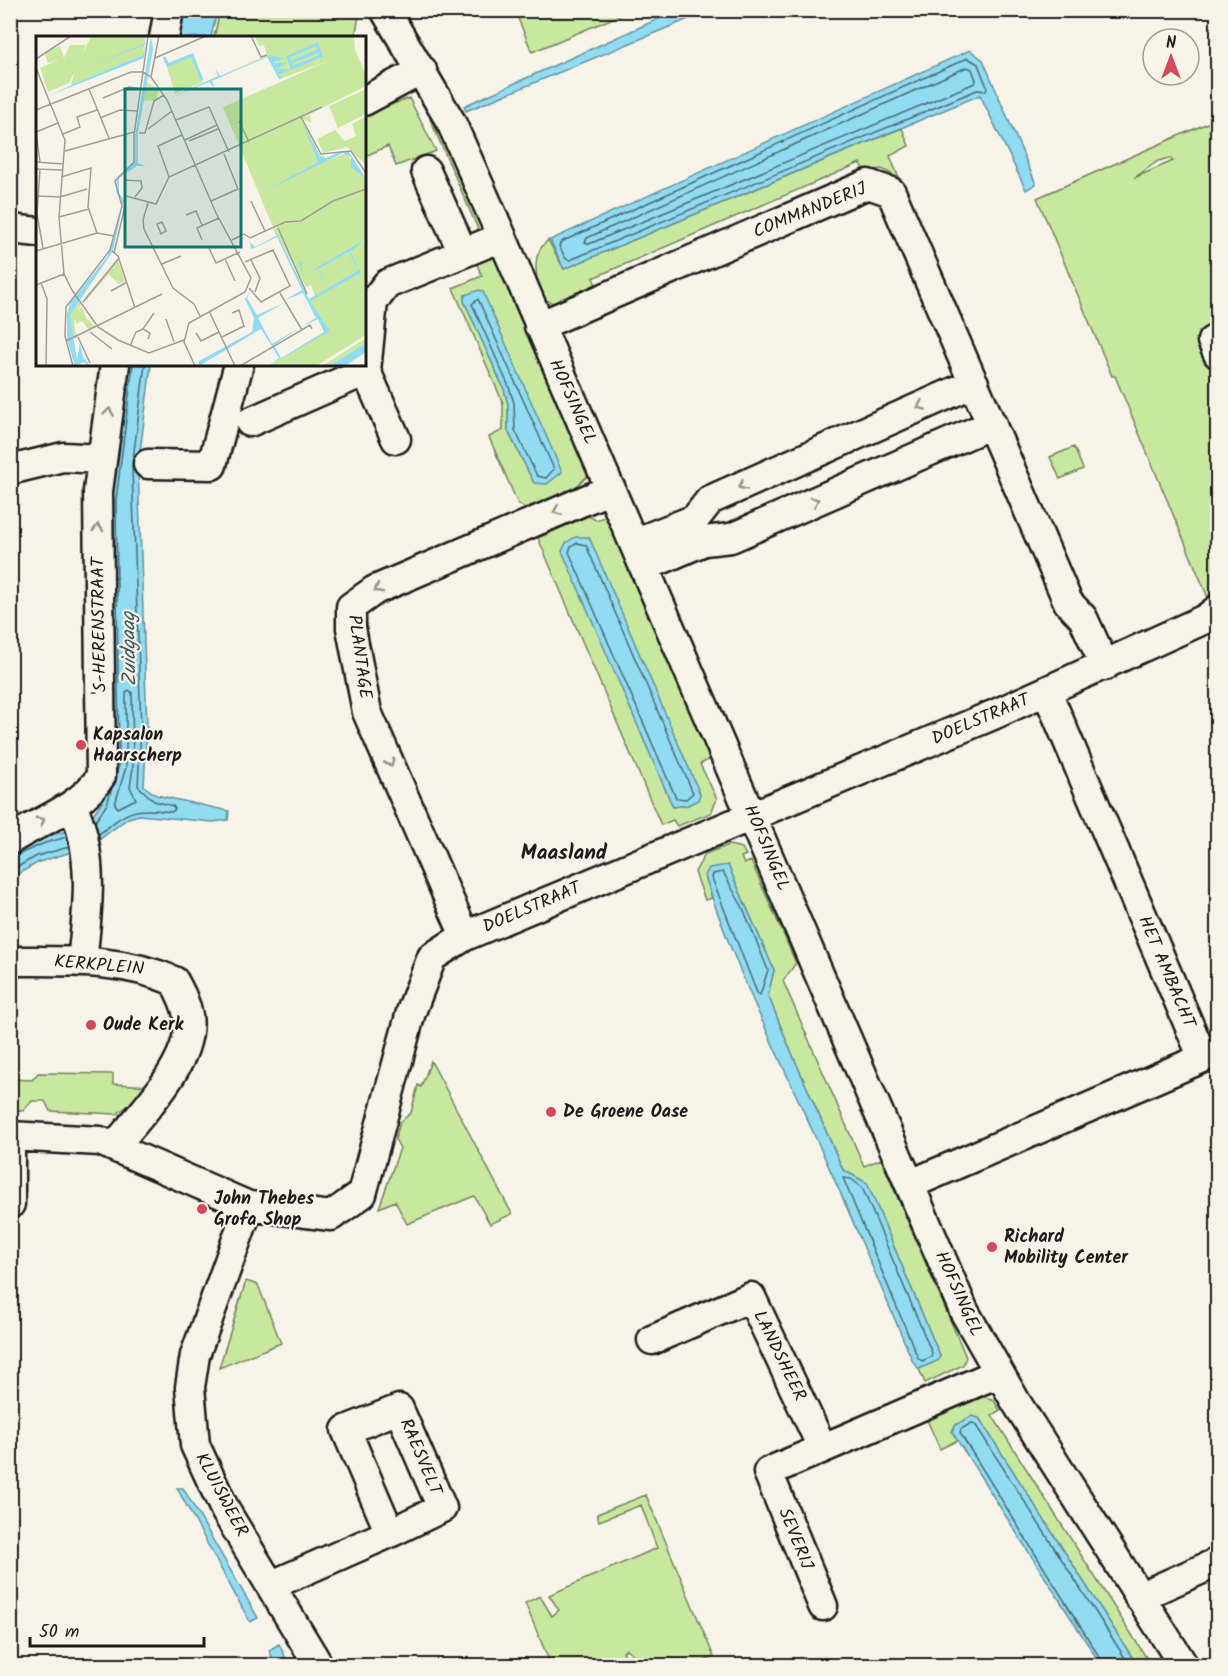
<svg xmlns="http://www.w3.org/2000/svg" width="1228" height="1676" font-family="Kalam,sans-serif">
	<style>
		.green { fill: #c9e89f; stroke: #72825e; stroke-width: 1.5; fill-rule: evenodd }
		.water { fill: #91dcf2; stroke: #628f9c; stroke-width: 1.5 }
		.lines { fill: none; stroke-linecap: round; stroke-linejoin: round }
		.shore { stroke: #4b6972; stroke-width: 1.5 }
		.minor-casing { stroke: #1c1c1c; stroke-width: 33 }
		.minor { stroke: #f7f3e8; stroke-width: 28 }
		.oneway { stroke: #94928c }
		.poi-dot { fill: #d1495b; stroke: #f7f3e8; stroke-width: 2 }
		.labels { text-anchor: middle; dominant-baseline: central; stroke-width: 4.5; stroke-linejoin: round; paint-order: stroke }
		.street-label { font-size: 18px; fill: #1c1c1c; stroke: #f7f3e8 }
		.poi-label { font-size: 18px; font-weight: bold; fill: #1c1c1c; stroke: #f7f3e8; text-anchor: start }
		.water-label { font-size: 20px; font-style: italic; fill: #3f565c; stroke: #f7f3e8 }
		.quarter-label { font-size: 21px; font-weight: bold; fill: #1c1c1c; stroke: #f7f3e8 }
		.inset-river { fill: none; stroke: #91dcf2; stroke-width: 3 }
		.inset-road { fill: none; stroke: #9f9d96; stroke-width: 1.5 }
		.view { fill: #0f766e; fill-opacity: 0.15; stroke: #0f766e; stroke-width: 3 }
		.inset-edge { fill: none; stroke: #1c1c1c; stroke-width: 3 }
	</style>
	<rect width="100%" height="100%" fill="#f7f3e8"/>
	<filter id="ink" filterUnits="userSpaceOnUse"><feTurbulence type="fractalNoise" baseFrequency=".0167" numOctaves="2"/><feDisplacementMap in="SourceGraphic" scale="12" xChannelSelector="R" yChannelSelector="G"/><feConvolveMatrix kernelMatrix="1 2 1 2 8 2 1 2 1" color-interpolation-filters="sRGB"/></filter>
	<g filter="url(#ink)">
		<!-- green -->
		<path class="green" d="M220,11L360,10V11L355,37H214Z
			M515,11H630L532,52Z
			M409,98L436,151L396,166L388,146L365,156V115Z
			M436,116L488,233L481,236L430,119Z
			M1217,119V619L1115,376H1112L1037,198ZM1169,158L1173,161L1134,178L1158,161Z
			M902,128L909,146L890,156L899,178L882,169L864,171L860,163L593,278L597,287C575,298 560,313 539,295C537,275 530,255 548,240L564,269Z
			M498,252L590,474L573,489L525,508L518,504L489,437L503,430V403L453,288L482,276L475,260ZM474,294L534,483L508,431V404L504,389L464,301L465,295Z
			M1074,447L1083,469L1060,479L1050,457Z
			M609,515L711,759L700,764L717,799L711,813L677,826L673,820L661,825L538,538L588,516L596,520ZM600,636L688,805L673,807Z
			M729,845L742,848L746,855L741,857L744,864L751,861L796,963L783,981L864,1166L881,1159L966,1357L963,1365L925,1383L919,1369L938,1360L940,1356L867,1183L843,1170L787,1042L768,995L774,970L728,865L705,876L712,898L705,900L695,872L705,854Z
			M431,1061L512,1214L490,1224L474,1196L407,1224L395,1201L379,1208L400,1148L395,1139L400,1122L411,1113L418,1085L421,1087Z
			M38,1073L113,1074V1084L153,1086L117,1114L50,1111L45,1101H32L23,1111L15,1110L11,1097L10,1079L32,1080Z
			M246,1281L258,1285L281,1343L219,1368Z
			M983,1397L993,1399L1000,1410L992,1415L1151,1665H1137L979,1418L952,1432L958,1440L940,1449L927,1420Z
			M646,1495L714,1657L695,1665L644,1663L626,1649L623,1652L632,1665H551L525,1603L540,1596L552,1616L559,1610L549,1595L657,1548L641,1505L599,1521L597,1514Z"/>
		<!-- water -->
		<path class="water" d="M678,10L708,11L466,111L464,106Z
			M181,11H217L211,37L177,38Z
			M970,50L983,60L1036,184L1026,190L980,95L564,269L550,240Z
			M479,290L483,292L562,472L547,484L534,483L508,431V404L504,389L464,301L465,295Z
			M127,365H151L138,468L147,728L144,786L156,795L229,811L228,820L213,822L139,815L128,818L91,846L39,862L11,878V853L43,837L84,827L102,802L110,781V500Z
			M575,537H589L700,794L698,800L688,805L673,807L562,551L566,543Z
			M728,865L774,970L768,995L787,1042L843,1170L867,1183L940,1356L939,1360L919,1369L913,1362C880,1285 848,1208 813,1132C775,1048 733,964 705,876L709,868Z
			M972,1416L979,1418L1137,1665H1101L952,1432L955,1425Z
			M177,1488H183L258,1618L250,1622Z
			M279,1644L289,1665H276L269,1650Z"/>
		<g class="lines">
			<!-- shore -->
			<path class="shore" d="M968,58L978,64L987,87L986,91L977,90L570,260L566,259L559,246L561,242Z
				M967,67L972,69L976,80L975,83L589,244L585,242L587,238Z
				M478,299L554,469L546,478L537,476L515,430L514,403L509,387L472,304Z
				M577,543L586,545L693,793L686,799L676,798L569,552L571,547Z
				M129,690L132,693L133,768L130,787L136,799L118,808L115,804L126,767V693Z
				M95,822L107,804L119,765L116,500L133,364
				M98,835C129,810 132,807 172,812L175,809L173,806L154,801L138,786L141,728L132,468L145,364
				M10,858L45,843L67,837
				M10,871L37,856L69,847
				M723,872L743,908L768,970L760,995L757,993L712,878L713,874Z
				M843,1178L851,1179L862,1187L932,1353L931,1357L922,1361L918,1358Z
				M1105,1666L960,1433L961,1429L972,1423L975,1424L1130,1666"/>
			<!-- minor casing -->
			<g class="minor-casing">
				<path id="minor" d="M385,10L451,122L502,237L964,1311L1016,1402L1184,1666
					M164,38L169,10
					M364,101L422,70
					M426,171L463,253
					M10,229L38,232
					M539,326L868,184L891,192L1068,602L1083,618L1105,666
					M1212,341L1218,354
					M366,371L396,439
					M250,422L366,371L373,302L387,284L502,237
					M148,464L212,465L239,364
					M10,470L63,457L102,459
					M634,543L695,519L710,500L974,383
					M644,567L704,541L731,538L992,424
					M72,805C95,852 88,910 82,961
					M10,840C41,820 81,808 101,776L98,491L115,364
					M465,936L367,712L351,628V607L375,590L611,489
					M10,964L17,961C71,961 125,959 174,981C180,992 186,1003 188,1016C195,1061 141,1113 115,1146
					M10,1136L100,1141L249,1206L331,1216L362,1194L411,1012L432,957L465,936L993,715L1205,619L1218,609
					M10,1152V1204
					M911,1184L1203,1058L1047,692
					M249,1206L195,1355L190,1387L195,1445L225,1510L319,1666
					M652,1340L751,1297L822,1447
					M399,1409L442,1508L390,1533L346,1430Z
					M272,1585L390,1533
					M1139,1597L1218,1562
					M823,1606L768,1472L998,1373"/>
			</g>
			<!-- minor -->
			<use href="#minor" class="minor"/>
		</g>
		<!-- one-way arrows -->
		<defs><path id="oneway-chevron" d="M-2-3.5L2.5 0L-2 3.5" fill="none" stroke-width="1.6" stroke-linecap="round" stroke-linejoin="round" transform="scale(1.5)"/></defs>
		<g class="oneway">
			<use href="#oneway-chevron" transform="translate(921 406) rotate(156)"/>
			<use href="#oneway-chevron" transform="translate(109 412) rotate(-82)"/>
			<use href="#oneway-chevron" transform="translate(742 486) rotate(156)"/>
			<use href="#oneway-chevron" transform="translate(815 501) rotate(-24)"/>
			<use href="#oneway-chevron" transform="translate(557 511) rotate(158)"/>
			<use href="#oneway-chevron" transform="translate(98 528) rotate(-90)"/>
			<use href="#oneway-chevron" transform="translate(378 589) rotate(152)"/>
			<use href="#oneway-chevron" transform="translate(390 763) rotate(66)"/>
			<use href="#oneway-chevron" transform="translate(41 821) rotate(-28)"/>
		</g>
	</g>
	<!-- markers -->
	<g class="poi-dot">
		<circle cx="81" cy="745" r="6"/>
		<circle cx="91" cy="1025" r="6"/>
		<circle cx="551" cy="1112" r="6"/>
		<circle cx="202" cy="1209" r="6"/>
		<circle cx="992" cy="1247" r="6"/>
	</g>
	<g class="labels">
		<!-- street labels -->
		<g class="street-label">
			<text transform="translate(810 211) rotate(-22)">COMMANDERIJ</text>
			<text transform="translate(572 402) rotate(66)">HOFSINGEL</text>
			<text transform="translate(100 626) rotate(-91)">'S-HERENSTRAAT</text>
			<text transform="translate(359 657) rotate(82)">PLANTAGE</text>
			<text transform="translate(981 720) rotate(-23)">DOELSTRAAT</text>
			<text transform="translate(766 848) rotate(67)">HOFSINGEL</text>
			<text transform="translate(532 908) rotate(-23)">DOELSTRAAT</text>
			<text transform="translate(99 966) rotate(5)">KERKPLEIN</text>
			<text transform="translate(1166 972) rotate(67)">HET AMBACHT</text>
			<text transform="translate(958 1294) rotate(66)">HOFSINGEL</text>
			<text transform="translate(779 1356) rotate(64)">LANDSHEER</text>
			<text transform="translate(420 1457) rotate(67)">RAESVELT</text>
			<text transform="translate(221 1495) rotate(62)">KLUISWEER</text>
			<text transform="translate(795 1539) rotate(68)">SEVERIJ</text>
		</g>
		<!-- poi labels -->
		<g class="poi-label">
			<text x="93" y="735">Kapsalon<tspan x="93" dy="21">Haarscherp</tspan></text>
			<text x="103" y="1025">Oude Kerk</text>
			<text x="563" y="1112">De Groene Oase</text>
			<text x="214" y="1199">John Thebes<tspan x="214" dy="21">Grofa Shop</tspan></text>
			<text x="1004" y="1237">Richard<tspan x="1004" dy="21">Mobility Center</tspan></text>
		</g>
		<!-- water labels -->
		<g class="water-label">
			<text transform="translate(130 649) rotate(-91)">Zuidgaag</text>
		</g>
		<!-- quarter labels -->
		<g class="quarter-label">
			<text x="564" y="853">Maasland</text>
		</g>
	</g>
	<!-- overview -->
	<g transform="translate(36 36)">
		<rect width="330" height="330" fill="#f7f3e8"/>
		<path d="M55,0H109L107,19L35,49L38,37L33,47L12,56L4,32L22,24L12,27L8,16L24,10L28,22L34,9H50L45,22ZM219,0H318L319,14L330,39V50L268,81L274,79L275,87L267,83L283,117L290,121L284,120L279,109L285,127L310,117L330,143V203L317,211L330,205V299L280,330H233L289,296L273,265L322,236L279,260L275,249L270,251L237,193L241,192L236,189L187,71L294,24L247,42L243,39L249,35L240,33L249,28H237L244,24L234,20L184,40L231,19L228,9L223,10ZM155,19L167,46L139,58L131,31ZM111,46L123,54L120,64L107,65ZM330,53V78L302,92L293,70ZM330,80V129L311,111L287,117L281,103L299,94L309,105L320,100L316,88ZM82,224L89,245L82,248L73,238L52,262L51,270V259ZM42,265L45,267L42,276L46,270L50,282L60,291L53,294L46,285L40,288V282L38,289L41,301L35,303L34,279ZM330,302V307L293,330H286Z" fill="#c9e89f"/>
		<path d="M110,0L108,22L12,60L36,49L39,40L37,48L107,19L109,9L41,35L108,8ZM115,0L117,13L102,97V127L110,130H101L83,142V157L88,164L77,215L34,279L41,324L44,307L47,321L52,327L53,330L48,326L39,330L31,303V277L35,265L71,221L87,169L80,156L81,141L99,126V100ZM282,0L234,20L249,22L237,27H252L240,33H255L243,39L247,42L243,43L231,21L176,45L179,53L173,46L132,63L182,40L179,32L184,40ZM266,86L284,120L290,122L306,115L313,116L330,143L315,131V121L307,117L227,156L282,126ZM239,194L273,263L323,234L318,226L314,228L318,225L312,216L282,233L288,242L313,229L277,248L287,242L282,233L278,234L277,233L266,227V241L263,225L278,233L330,203L314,216L325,237L274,265L294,295L232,330L243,322L225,293L163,330V325L216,296L218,282L209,263L214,256L211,262L221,279L248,267L222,282L236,308L263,292L238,309L245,322L288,296L282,283L265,291L280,282L267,257L249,264L266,254L241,201L216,213H215L214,206L219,211L240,200ZM330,307V316L309,330H293Z" fill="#91dcf2"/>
		<path class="inset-river" d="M281,8L285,20L256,32L252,21ZM128,21L132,29L156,19L166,44M256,26L282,15"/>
		<path class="inset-road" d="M215,0L225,21L231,19M119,22L170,0M0,23L35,0M0,32L29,104L23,181L28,238L36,254L62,291L82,304L113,317L148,304M107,36L112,0M115,41L123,0M53,53L73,102M67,62L93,51L105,53M0,74L95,36H107M265,81L285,118L315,115L330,137M64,82L84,74L101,75M140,84L173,71L193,116M203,85L213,106M112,93L136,75M0,96L4,126M0,96L22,87M103,97H109L118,65L128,59M27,98L44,91L41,81L61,74M149,104L181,89M153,105L182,93M29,115L98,96M0,126L27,128M0,133L26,134M4,133L1,178L7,212M25,141L55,132L52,171L61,197M133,141L122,110L146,99M2,160L24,161L51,153M90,160L120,168L133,141L286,71M175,165L202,153L188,118M215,165L229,195M112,167L107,184L108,193L137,252L158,268L164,280M150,179L160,175L166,189M23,181L53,173M126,186L130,195L125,198L121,188ZM242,192L271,258M166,204L161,192L183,182M196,204L208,198L214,202L249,186L265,185L297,165L330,153M173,212L180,227L204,216M0,215L61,197L78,200M76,215L82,220L99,272M78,217L89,170V144L105,145L106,152L99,161M189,223L199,245M215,224L224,242L219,256M209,226L237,214L254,250L225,266L213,252M126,228L145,220M5,247L11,263L10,330M0,249L28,238M75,255L91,246M244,257L266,294M47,266L83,222M173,275L199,330M130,283L138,306M54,296L76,313M160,297L165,305L183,296M42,301L54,327M186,301L208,290L203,274L196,277M112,303L114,297L107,293L118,277M30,305L126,258M94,310L100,296L107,293M37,330L29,300L30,271L74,214L86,170L79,145L98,126V99L107,36L115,41L131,64L180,177L215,242L209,256L153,287L148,306L159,330M204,330L274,289L276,293"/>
		<path class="view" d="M89,53H205V211H89Z"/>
		<rect width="330" height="330" class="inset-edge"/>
	</g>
	<!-- margin -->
	<rect width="1228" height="1676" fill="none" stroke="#f7f3e8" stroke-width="36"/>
	<rect x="18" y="18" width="1192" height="1640" fill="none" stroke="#1c1c1c" stroke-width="2" filter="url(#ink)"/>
	<!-- north arrow -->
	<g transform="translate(1171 57)"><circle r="28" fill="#f7f3e8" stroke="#9f9d96" stroke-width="1.5"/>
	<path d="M0-4.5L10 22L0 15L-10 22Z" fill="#d1495b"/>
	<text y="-9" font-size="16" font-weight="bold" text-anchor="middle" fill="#1c1c1c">N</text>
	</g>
	<!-- scale -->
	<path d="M30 1637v9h174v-9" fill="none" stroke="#1c1c1c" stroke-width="3"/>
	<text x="39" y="1637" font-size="18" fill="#1c1c1c" stroke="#f7f3e8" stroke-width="4.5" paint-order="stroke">50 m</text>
</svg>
